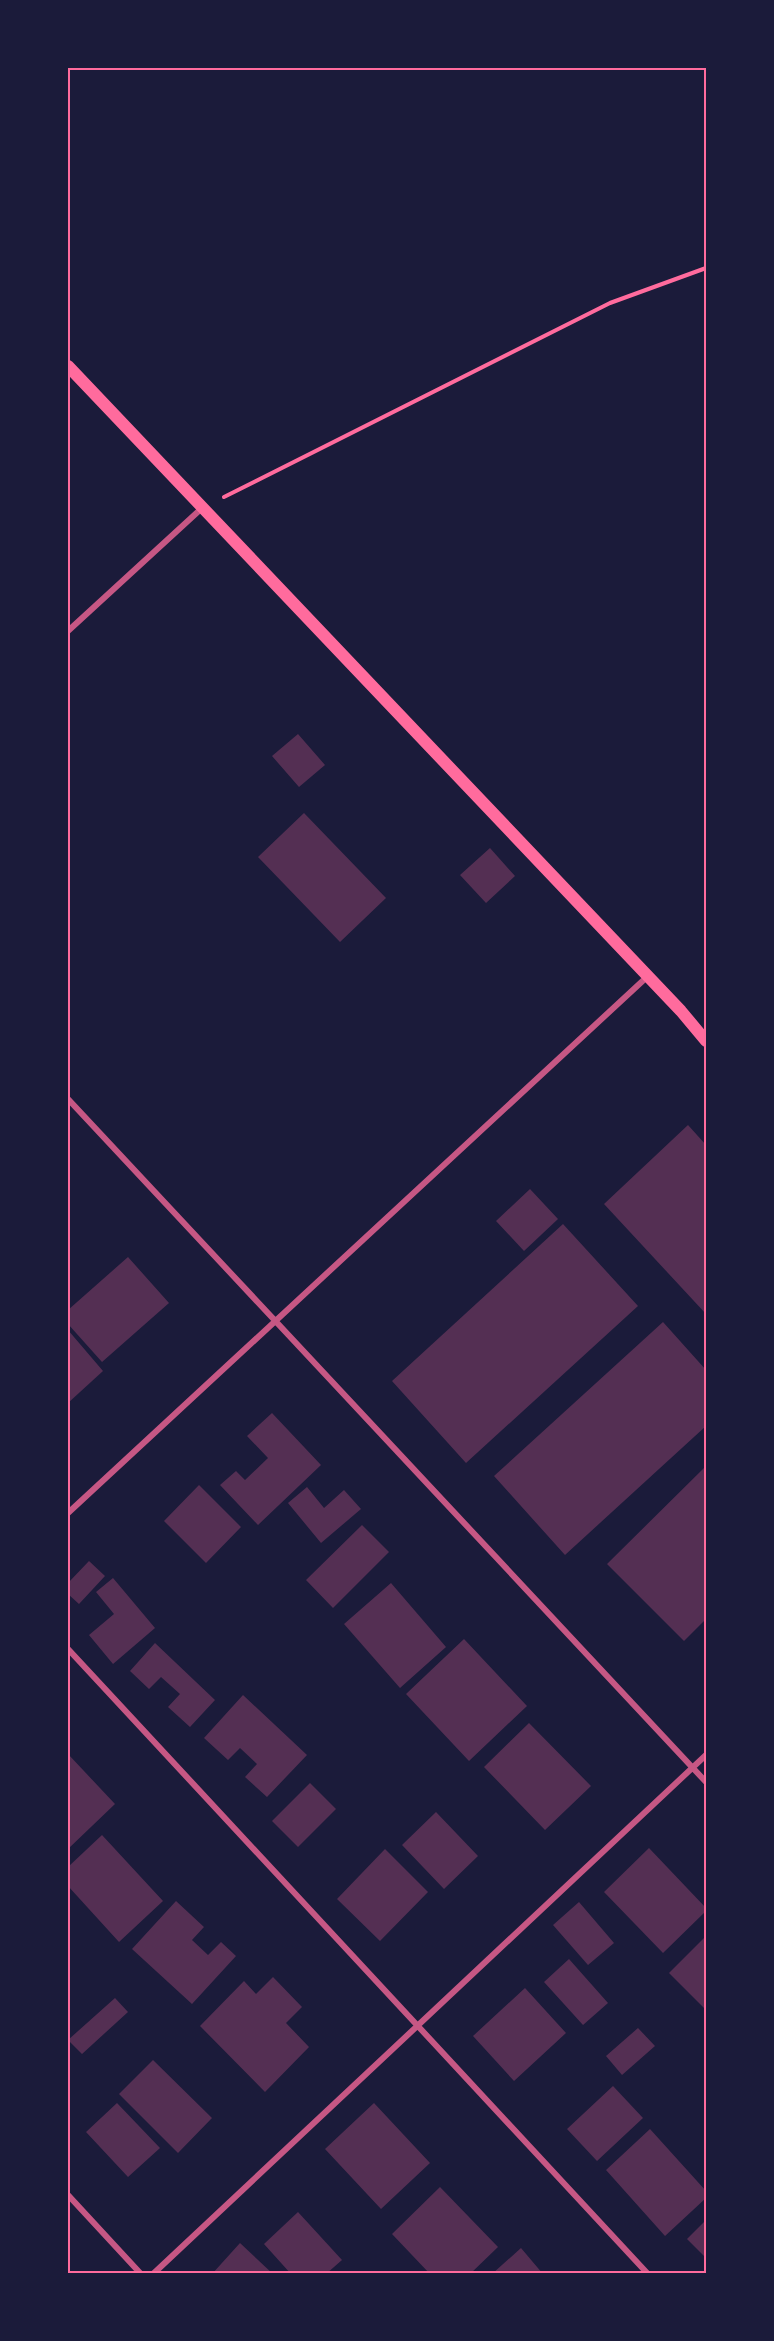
<svg xmlns="http://www.w3.org/2000/svg" width="774" height="2341" font-family="'Roboto Condensed',sans-serif">
	<style>
		.building { fill: #542f53 }
		.lines { fill: none; stroke-linecap: round; stroke-linejoin: round }
		.path { stroke: #ff6b9d; stroke-width: 4 }
		.minor { stroke: #c65784; stroke-width: 6 }
		.secondary { stroke: #ff6b9d; stroke-width: 12 }
		.neatline { fill: none; stroke: #ff6b9d; stroke-width: 2 }
	</style>
	<rect width="100%" height="100%" fill="#1b1b3a"/>
	<!-- building -->
	<path class="building" d="M298,734L325,765L299,787L272,756Z
		M304,813L386,898L340,942L258,857Z
		M490,848L515,876L486,903L460,875Z
		M688,1125L706,1145V1314L604,1204Z
		M530,1189L558,1219L524,1251L496,1221Z
		M563,1224L638,1306L466,1463L392,1381Z
		M128,1257L169,1303L102,1362L68,1324V1310Z
		M663,1322L706,1370V1426L565,1555L494,1476Z
		M68,1330L103,1371L68,1403Z
		M272,1413L321,1465L258,1525L220,1485L236,1471L245,1480L268,1458L247,1436Z
		M706,1466V1619L684,1641L607,1564Z
		M199,1485L241,1527L206,1563L164,1521Z
		M307,1487L324,1508L344,1490L361,1509L321,1543L288,1503Z
		M362,1525L389,1552L333,1608L306,1580Z
		M89,1561L105,1576L79,1604L68,1594V1583Z
		M113,1578L155,1628L113,1664L89,1635L114,1614L96,1592Z
		M391,1583L446,1647L400,1688L344,1624Z
		M464,1639L527,1706L469,1761L406,1694Z
		M155,1643L215,1700L190,1727L168,1707L180,1694L161,1677L149,1689L130,1671Z
		M243,1695L307,1755L267,1797L245,1777L257,1764L240,1748L228,1760L204,1738Z
		M529,1723L591,1786L545,1830L484,1767Z
		M68,1754L115,1804L68,1849Z
		M310,1783L336,1809L298,1847L272,1821Z
		M436,1812L478,1856L444,1889L402,1845Z
		M102,1835L163,1901L119,1942L68,1886V1867Z
		M649,1848L706,1908V1911L663,1953L604,1892Z
		M385,1849L428,1892L380,1941L337,1899Z
		M176,1901L204,1927L192,1940L208,1955L221,1942L236,1956L192,2004L132,1949Z
		M579,1902L614,1943L588,1965L553,1925Z
		M706,1936V2010L669,1973Z
		M569,1959L608,2003L583,2025L544,1982Z
		M273,1977L302,2007L286,2023L309,2047L265,2092L200,2026L244,1981L256,1994Z
		M525,1988L566,2033L514,2081L473,2036Z
		M115,1998L128,2012L82,2054L68,2040Z
		M638,2028L655,2046L622,2075L606,2056Z
		M153,2060L212,2118L178,2153L119,2094Z
		M613,2086L643,2118L597,2161L567,2129Z
		M117,2103L160,2148L128,2177L86,2132Z
		M374,2103L430,2163L381,2209L325,2149Z
		M650,2129L706,2191V2198L665,2236L606,2170Z
		M440,2187L498,2247L470,2274H430L392,2234Z
		M298,2212L342,2260L326,2274H291L264,2244Z
		M706,2220V2258L687,2239Z
		M240,2243L273,2274H212Z
		M521,2248L543,2274H492Z"/>
	<g class="lines">
		<!-- path -->
		<path class="path" d="M224,497L610,303L706,268"/>
		<!-- minor -->
		<path class="minor" d="M68,631L202,508
			M68,1099L706,1782
			M68,1513L648,976
			M68,1649L648,2274
			M68,2195L141,2274
			M153,2274L706,1755"/>
		<!-- secondary -->
		<path class="secondary" d="M68,366L681,1011L706,1041"/>
	</g>
	<!-- border -->
	<rect width="774" height="2341" fill="none" stroke="#1b1b3a" stroke-width="138"/>
	<rect x="69" y="69" width="636" height="2203" class="neatline"/>
</svg>
